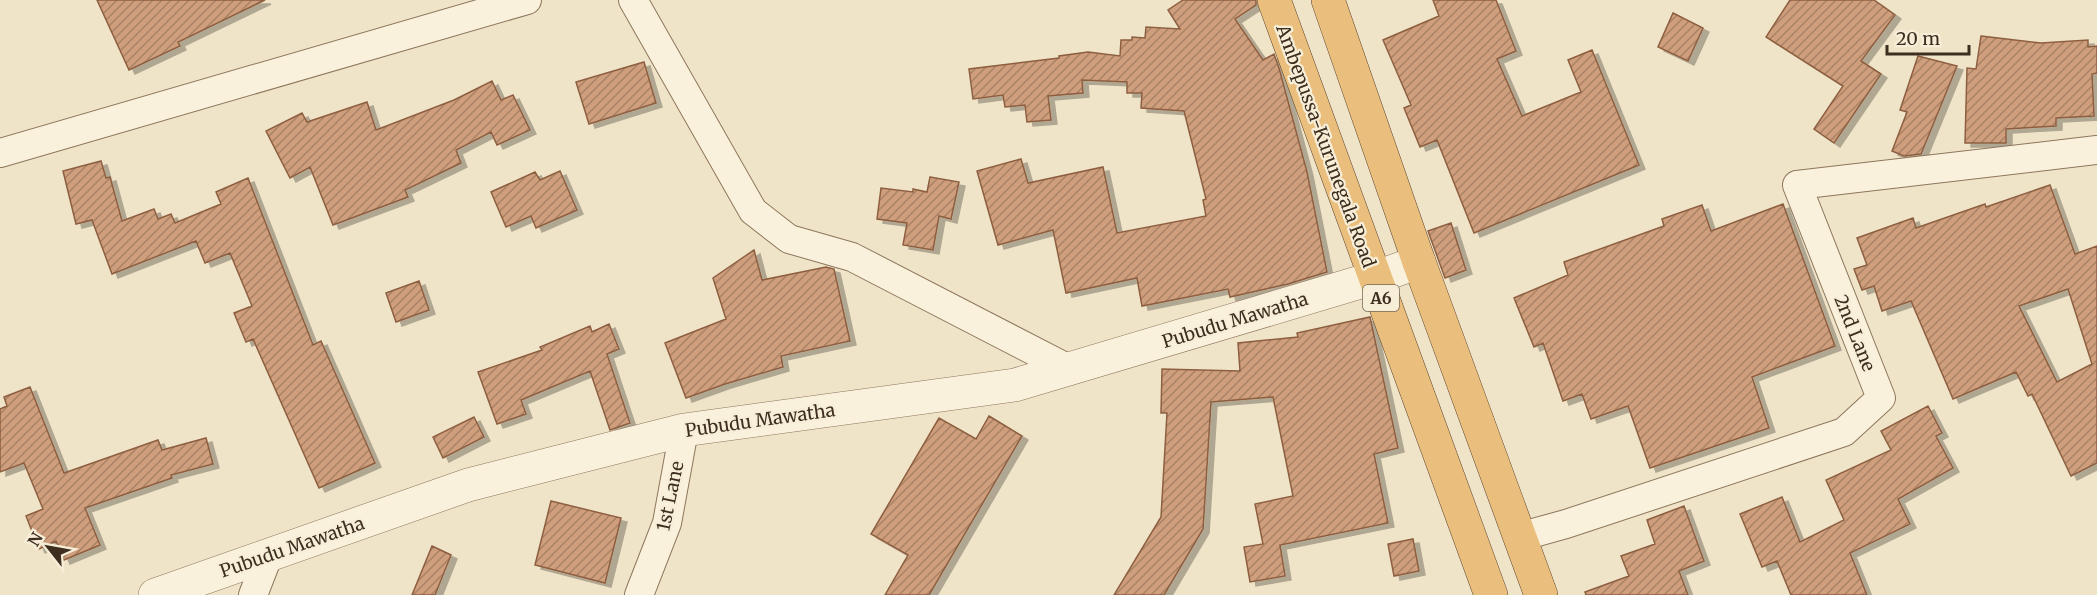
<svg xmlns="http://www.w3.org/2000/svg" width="2097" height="595" font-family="Merriweather,serif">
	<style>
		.building { fill: url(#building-hatch); stroke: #8d5f41; stroke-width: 1.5; fill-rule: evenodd; filter: url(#shadow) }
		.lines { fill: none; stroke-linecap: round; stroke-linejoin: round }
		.minor-casing { stroke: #8d765c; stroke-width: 30 }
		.tertiary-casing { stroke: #8d765c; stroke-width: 34 }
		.trunk-casing { stroke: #5b4430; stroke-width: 34 }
		.minor { stroke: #faf1dc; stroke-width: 28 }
		.tertiary { stroke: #faf1dc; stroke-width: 33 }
		.trunk { stroke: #eabe7c; stroke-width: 33 }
		.labels { text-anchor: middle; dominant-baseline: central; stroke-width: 4.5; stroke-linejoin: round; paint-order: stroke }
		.shield { fill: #f7eed8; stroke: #756857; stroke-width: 1.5 }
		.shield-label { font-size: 16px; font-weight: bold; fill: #3d2e20 }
		.street-label { font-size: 18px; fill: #3d2e20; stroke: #f7eed8 }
	</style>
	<defs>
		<pattern id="building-hatch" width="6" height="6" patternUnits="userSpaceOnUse" patternTransform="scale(1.5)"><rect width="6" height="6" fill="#cf9f7d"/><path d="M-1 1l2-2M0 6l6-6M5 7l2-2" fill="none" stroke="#a98266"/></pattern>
		<filter id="shadow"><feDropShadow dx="6" dy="4" stdDeviation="0" flood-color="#0004"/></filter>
	</defs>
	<rect width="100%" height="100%" fill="#f0e4c8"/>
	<!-- building -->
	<path class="building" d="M97,0H265L178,42L180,46L129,70Z
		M1183,0H1256V5L1235,19L1263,60L1274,54L1279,68L1307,172L1327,272L1288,284L1230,297L1228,289L1142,306L1137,278L1066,293L1053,230L998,245L977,171L1021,159L1028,183L1103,167L1117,233L1206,216L1203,200L1206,199L1184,111L1141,108L1142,93H1127V82L1082,80L1083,93L1048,96L1051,120L1027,122L1025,105L1005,107L1003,95L973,99L969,69L1059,58V56L1088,52L1120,56L1121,40H1132V37L1145,38L1146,27L1180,29L1168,10Z
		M1433,0H1496L1516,51L1497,59L1522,116L1581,92L1568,60L1592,50L1639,165L1474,233L1437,140L1420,147L1404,108L1411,105L1383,40L1439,16Z
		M1790,0H1874L1895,15L1861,61L1881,74L1834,143L1814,129L1843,86L1766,37Z
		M1673,13L1703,28L1688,61L1658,47Z
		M1981,36L2041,43L2088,40V47L2097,46V73L2092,74L2094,116L2056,118V126L2006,129V143H1965L1967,68L1976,69Z
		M1918,56L1957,66L1921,154L1904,156L1892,151L1907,112L1900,110Z
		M644,62L656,103L589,124L576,82Z
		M492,81L501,100L513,95L530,130L497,145L491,132L456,150L461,163L405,190L408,197L333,225L310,167L290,178L266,131L302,113L307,122L367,102L376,130L454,100Z
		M101,161L106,178L110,177L122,221L154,209L158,219L171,214L175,223L221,204L216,192L248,178L313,345L321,341L375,463L319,488L253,339L246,342L234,313L252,306L230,253L205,263L196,241L112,274L92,220L76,224L63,171Z
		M560,171L577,210L536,228L531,216L506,227L491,192L535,172L540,180Z
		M930,177L959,182L951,219L939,216L933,250L903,245L907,223L877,219L881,188L913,192V189L927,192Z
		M2050,185L2075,254L2097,246V463L2071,476L2032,394L2028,396L2016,372L1953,399L1911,301L1882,311L1874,286L1862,290L1854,269L1867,265L1857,238L1913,218L1916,228L1985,204L1986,207ZM2068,289L2092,364L2057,382L2019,306Z
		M1783,204L1835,346L1752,377L1769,428L1650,468L1628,406L1591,419L1582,394L1563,401L1543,343L1534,347L1514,298L1568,275L1564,262L1664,226L1662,219L1702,205L1711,231Z
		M1451,223L1466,270L1445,278L1428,231Z
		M754,250L762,280L826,267L834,269L850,341L781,356L783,367L725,384L686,398L665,343L726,319L713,278Z
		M419,281L429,310L396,322L386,293Z
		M1370,317L1398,448L1374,454L1388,523L1280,545L1285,576L1250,582L1244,547L1263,544L1255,504L1293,496L1273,397L1211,402L1203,529L1164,595H1114L1161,517L1167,413H1161L1162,369L1240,371L1238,343L1298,337L1297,333Z
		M609,324L619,349L607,354L630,423L610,430L590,371L521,400L526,414L497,424L478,372L542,350L540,347L590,326L592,332Z
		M30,387L64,473L158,440L162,450L206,438L213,464L171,475L172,478L85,508L100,545L64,560L56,541L39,549L26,516L43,509L24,463L0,472V409L7,406L4,397Z
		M1928,406L1942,433L1936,436L1953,468L1898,499L1910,524L1850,553L1867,595H1791L1777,561L1762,567L1740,514L1782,497L1800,542L1844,520L1826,480L1891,450L1881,431Z
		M989,416L1022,436L929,595H885L908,555L871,534L939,418L976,439Z
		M474,417L484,437L443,458L433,437Z
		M551,501L621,518L605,583L535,565Z
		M1684,506L1704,561L1679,571L1688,595H1586L1585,592L1629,576L1621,556L1655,544L1647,520Z
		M1413,539L1419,571L1394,576L1388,544Z
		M432,546L451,555L435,595H412Z"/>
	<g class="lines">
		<!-- minor casing -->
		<g class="minor-casing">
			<path id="minor" d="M633,0L753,211L789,239L852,257L1069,369
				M0,153L527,0
				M1519,537L1566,524L1844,432L1881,398L1797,185L2097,150
				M253,595L269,554
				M639,595L667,523L684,430"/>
		</g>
		<!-- tertiary casing -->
		<g class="tertiary-casing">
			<path id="tertiary" d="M155,595L468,485L684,430L1015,385L1374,278L1419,262"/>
		</g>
		<!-- trunk casing -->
		<g class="trunk-casing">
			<path id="trunk" d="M1274,0L1491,595
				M1328,0L1419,262L1541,595"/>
		</g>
		<!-- minor -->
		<use href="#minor" class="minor"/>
		<!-- tertiary -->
		<use href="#tertiary" class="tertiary"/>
		<!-- trunk -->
		<use href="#trunk" class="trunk"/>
	</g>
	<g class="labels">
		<!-- shield labels -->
		<rect class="shield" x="1363" y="285" width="36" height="26" rx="4.5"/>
		<g class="shield-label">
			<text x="1381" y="298">A6</text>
		</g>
		<!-- street labels -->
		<g class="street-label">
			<text transform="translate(1326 146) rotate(70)">Ambepussa-Kurunegala Road</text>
			<text transform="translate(1235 320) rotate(-17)">Pubudu Mawatha</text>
			<text transform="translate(1855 333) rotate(68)">2nd Lane</text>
			<text transform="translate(760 420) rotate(-8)">Pubudu Mawatha</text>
			<text transform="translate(670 496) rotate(-78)">1st Lane</text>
			<text transform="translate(292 547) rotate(-19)">Pubudu Mawatha</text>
		</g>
	</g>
	<!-- north arrow -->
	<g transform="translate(48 547) rotate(301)" stroke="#f7eed8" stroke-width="4.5" paint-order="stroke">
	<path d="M0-4.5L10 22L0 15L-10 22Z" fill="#3d2e20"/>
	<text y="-9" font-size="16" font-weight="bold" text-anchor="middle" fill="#3d2e20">N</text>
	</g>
	<!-- scale -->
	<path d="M1887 45v9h82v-9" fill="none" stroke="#3d2e20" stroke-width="3"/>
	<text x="1896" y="45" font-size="18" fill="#3d2e20" stroke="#f7eed8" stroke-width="4.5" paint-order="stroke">20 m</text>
</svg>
